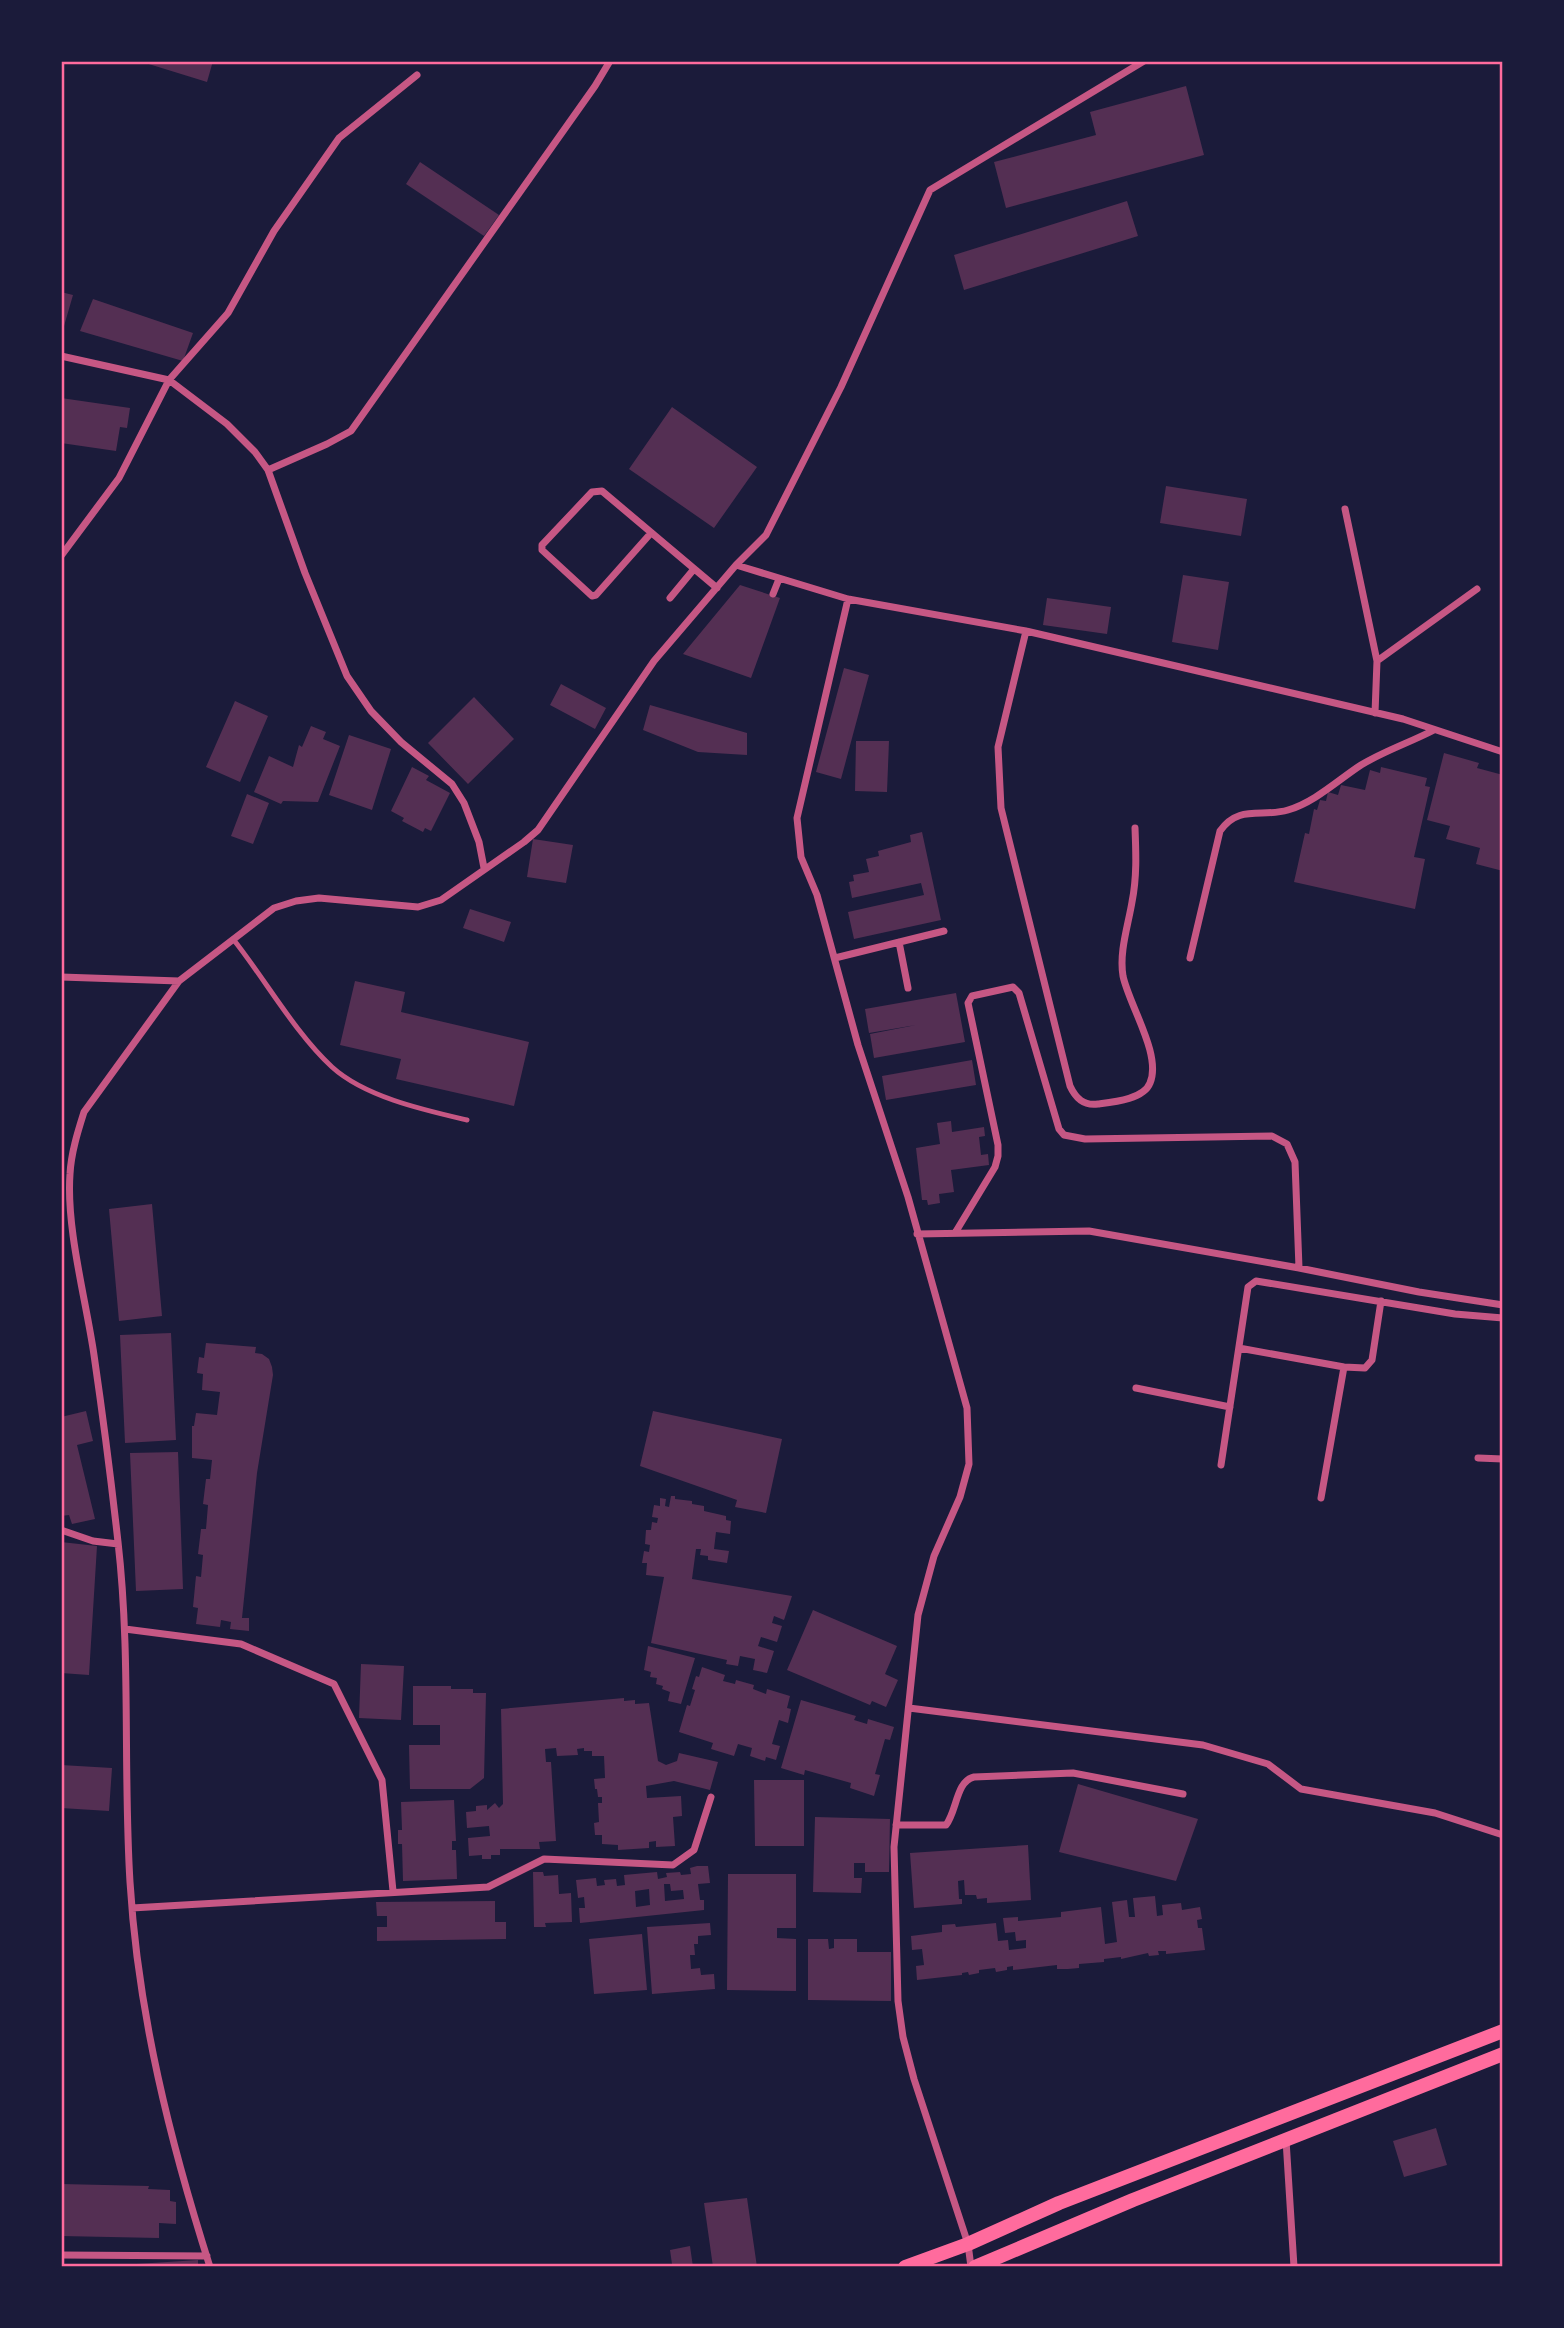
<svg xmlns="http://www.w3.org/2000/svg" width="1564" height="2328" font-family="Figtree,sans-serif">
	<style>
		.building { fill: #542f53; fill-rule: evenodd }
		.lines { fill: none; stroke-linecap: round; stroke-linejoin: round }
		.service { stroke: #c65784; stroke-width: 5 }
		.minor { stroke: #c65784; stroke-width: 7 }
		.secondary { stroke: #ff6b9d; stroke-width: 14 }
		.neatline { fill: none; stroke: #ff6b9d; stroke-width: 2.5 }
	</style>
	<rect width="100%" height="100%" fill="#1b1b3a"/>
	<!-- building -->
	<path class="building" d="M139,61H213L207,82Z
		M1186,86L1204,155L1006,208L994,162L1096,135L1090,112Z
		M420,162L499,215L484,236L406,184Z
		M1127,201L1138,236L964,290L954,255Z
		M61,292L73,295L62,333H61Z
		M93,299L193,333L183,361L80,331Z
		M61,398L130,408L127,428L120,427L116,451L61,443Z
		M672,407L757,467L714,528L629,469Z
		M1166,486L1247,499L1241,536L1160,523Z
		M1183,575L1229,582L1218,650L1172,642Z
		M740,585L780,598L751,678L683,654Z
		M1047,598L1111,607L1107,634L1043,625Z
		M844,668L869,675L841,779L816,772Z
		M561,684L606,708L595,729L550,705Z
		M474,697L514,739L468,784L428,743Z
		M235,701L268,716L240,782L206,767Z
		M650,705L747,733V755L698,752L643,730Z
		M311,726L326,732L323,739L340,746L318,802L283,801L281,804L254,792L269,756L293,767L299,745L302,747Z
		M349,735L391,749L372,810L329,795Z
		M856,741H889L887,792L855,791Z
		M1444,753L1479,763L1477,768L1503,775V871L1476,864L1480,848L1446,839L1450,826L1427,820Z
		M412,767L429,776L426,780L450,793L431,831L425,828L423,832L402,821L404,818L391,811Z
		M1381,767L1427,778L1425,786L1430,787L1414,857L1425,859L1415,909L1294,882L1305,833L1309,834L1314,809L1317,810L1320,800L1326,801L1328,792L1338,795L1341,785L1365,790L1370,770L1380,773Z
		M247,794L269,803L253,844L231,836Z
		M922,832L941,920L854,939L848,912L924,895L921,883L852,898L849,882L854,881L853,875L869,872L866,859L879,856L878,851L911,842L910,835Z
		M533,839L573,845L566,883L527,877Z
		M470,909L511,922L504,942L463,928Z
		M355,981L405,992L401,1012L529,1042L514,1106L396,1079L401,1059L340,1045Z
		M956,993L965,1042L874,1058L870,1034L916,1025L869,1033L865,1009Z
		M972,1060L976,1085L886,1100L882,1076Z
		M951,1121L952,1132L984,1127L985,1136L979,1137L981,1155L988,1154L989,1165L951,1170L954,1192L939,1194L940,1203L928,1205L927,1200H922L916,1148L940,1144L937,1123Z
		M152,1204L162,1316L119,1321L109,1209Z
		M171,1333L176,1440L125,1443L120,1335Z
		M206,1343L256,1347L255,1353L262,1354L269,1359L272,1367L273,1375L257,1473L242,1618H249V1631L230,1629L231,1622L221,1620L220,1627L196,1624L198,1608L193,1607L196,1576L201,1577L203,1555L198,1554L201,1529H206L208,1505L203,1504L206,1479H210L212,1460L192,1458V1426H194L196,1413L217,1415L220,1392L202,1390L203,1374L197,1373L199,1357L204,1358Z
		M86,1411L93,1441L77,1445L95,1519L72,1524L69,1515L61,1516V1417Z
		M653,1411L782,1439L766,1513L735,1507L737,1500L640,1466Z
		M178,1452L183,1589L136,1591L130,1453Z
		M671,1496H675V1499L692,1501V1504L704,1506V1511L726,1516V1520L731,1521L730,1534L716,1532L714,1549L729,1551L727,1563L708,1560V1556L700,1555L701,1549H696L692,1579L792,1596L784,1620L774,1616L772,1623L782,1626L777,1642L761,1637L758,1646L774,1651L767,1673L753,1670L755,1659L740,1656L738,1666L726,1664L727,1660L651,1643L664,1577L646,1575L647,1563H642L644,1551L649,1552L650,1545L645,1544L646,1530H651L652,1522L657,1523L658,1518L652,1517L654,1505L660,1506V1498L666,1499L665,1506L669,1507Z
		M61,1542L97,1546L89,1675L61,1673Z
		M813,1610L897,1646L885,1674L898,1680L886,1707L872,1701L870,1705L787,1670Z
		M648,1646L695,1658L681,1704L668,1701L670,1692L662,1689L663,1686L656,1684L657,1678L650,1677L651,1672L644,1670Z
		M361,1664L404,1666L401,1720L359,1718Z
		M702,1667L725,1675L723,1681L735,1684L736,1680L754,1685L753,1689L766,1694L767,1689L790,1696L787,1708L791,1709L788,1723L779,1720L772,1744L780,1746L776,1760L766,1757L765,1761L750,1756L752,1748L738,1744L734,1756L711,1749L713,1743L679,1732L687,1705L690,1706L695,1690L692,1689L696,1676L699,1677Z
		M413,1686H451V1689H473V1693H486L484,1778L470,1789H410L409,1745H440V1725H413Z
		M624,1698V1701L635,1700V1704L649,1703L658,1761L666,1765L677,1761L679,1753L718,1762L710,1790L674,1781L646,1786L647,1798L681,1796L682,1816L673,1817L675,1846L656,1847V1841L649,1842V1848L618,1850V1845L602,1844V1835H595L594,1823L599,1822L598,1803H602V1797H598L597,1789H595L594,1779L605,1778L604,1756H592V1751H584V1748L577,1749L578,1755L557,1756L556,1748L545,1749L546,1762H551L556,1841L539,1842L540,1849H500V1855H491V1859H482V1855L469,1856L468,1838L490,1836L489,1826L467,1828L466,1812L476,1811V1806L487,1805V1810L495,1803L499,1808L503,1804L501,1709Z
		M801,1700L856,1716L854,1720L867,1724L868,1719L894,1727L890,1740L885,1739L875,1774L880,1775L874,1796L850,1788L851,1783L805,1770L804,1775L781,1768Z
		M61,1765L112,1768L109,1811L61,1808Z
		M754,1780H804V1846H755Z
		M1078,1784L1198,1819L1176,1881L1059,1852Z
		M454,1800L456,1841H452V1850H456L457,1879L403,1881L402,1844H398V1830H402L401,1802Z
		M815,1817L890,1819L889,1872H865V1863H854V1878H862L861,1893L813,1892Z
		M1028,1845L1031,1900L987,1903V1898L977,1899L976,1895H965L964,1880L958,1881L959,1899H962V1904L914,1908L910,1853Z
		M697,1866H708L710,1883L698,1884L700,1900H704V1910L580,1923L579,1908H585L584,1897L578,1898L576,1880L596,1878L597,1886L605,1885L604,1880L616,1879L617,1886L625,1885L624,1875L657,1872L658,1879L667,1877L666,1873L680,1872L681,1875L691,1874L690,1868ZM664,1884H670L671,1891L683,1890L684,1899L665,1901ZM649,1889L650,1905L636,1907L635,1891Z
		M533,1872H543L544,1876L558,1875L559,1894L571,1893L572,1922L545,1923L546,1927H534Z
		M728,1874H796V1928H777V1938L796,1939V1991L727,1990Z
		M1155,1896L1157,1916L1163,1915L1162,1905L1181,1903L1182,1910L1200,1907L1202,1919L1197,1920L1198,1928H1202L1205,1950L1166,1954V1951H1158L1159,1955L1149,1956L1148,1953L1121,1959V1957L1104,1959V1962L1079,1964V1968L1068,1969H1057V1965L1013,1970V1966L1007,1967V1970L996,1972L995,1968L979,1970V1973L969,1975L968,1972L962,1973V1975L917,1980L916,1966L924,1965L922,1949L912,1950L911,1936L942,1932V1925L955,1924L956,1927L996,1923L998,1941L1008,1940L1009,1950L1026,1948V1940L1016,1941L1015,1932L1005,1933L1003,1918L1018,1917V1921L1061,1917V1912L1101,1907L1105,1944L1117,1942L1112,1902L1127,1900L1129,1917H1135L1133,1898Z
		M495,1901V1922H506V1939L377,1941V1927H387V1916H377L376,1902Z
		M710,1923L711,1935L698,1936V1944H694L695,1955H690L691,1969L700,1968L701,1975L714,1974L715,1989L652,1994L647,1927Z
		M642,1934L647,1990L594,1994L589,1939Z
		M808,1939H828L829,1949L834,1948V1939H857V1952H891V2001L808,2000Z
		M1436,2128L1447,2165L1404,2177L1393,2141Z
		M61,2184L149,2186L148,2189L170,2190V2201L176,2202V2224L159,2223V2238L61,2236Z
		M747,2198L757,2267H713L704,2203Z
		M690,2246L693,2267H666L672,2264L670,2250Z
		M198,2260V2267H121V2265Z"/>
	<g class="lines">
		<!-- service -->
		<path class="service" d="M233,939C265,979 295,1033 332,1067C365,1097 424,1110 467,1120"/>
		<!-- minor -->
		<path class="minor" d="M61,356L169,380L227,424L255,452L268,470L305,573L347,676L371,711L401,742L452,784L464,803L479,842L484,868
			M268,470L327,444L351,431L595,86L610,61
			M1345,509L1377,661
			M651,533L596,595L592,596L542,550V545L592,492L602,491L717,588
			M61,556L119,478L169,380L228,313L274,231L339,138L417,75
			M736,565L848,599L1026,631L1403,719L1503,752
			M773,594L779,579
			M670,598L694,569
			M848,599L797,818L801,857L817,895L858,1045L908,1197L967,1408L969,1464L960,1497L934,1556L918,1615L894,1847L898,2001L903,2037L914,2079L968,2244L971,2267
			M1026,631L998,747L1001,808L1070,1086C1076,1099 1084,1106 1098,1104C1114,1102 1144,1099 1150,1083C1162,1055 1129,1005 1123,976C1119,952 1128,926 1132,902C1137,877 1136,853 1135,828
			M1375,713L1377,661L1477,589
			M899,942L908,988
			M835,958L944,931
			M1190,958L1220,831C1239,804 1262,818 1288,810C1315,802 1338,780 1361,765C1384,751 1411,742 1434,730
			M61,977L179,981
			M955,1233L995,1167L998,1156V1145L968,1003L972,996L1013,987L1019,993L1059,1129L1064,1135L1085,1139L1272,1136L1287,1144L1295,1162L1299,1268
			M917,1234L1089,1231L1299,1268L1419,1292L1503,1305
			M1239,1348L1344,1367L1365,1368L1372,1360L1381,1301
			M1136,1388L1230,1407
			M1478,1458L1503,1459
			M1221,1465L1248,1287L1256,1281L1455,1314L1503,1318
			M1321,1498L1344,1367
			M61,1530L93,1541L118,1544
			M125,1629L241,1644L334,1684L382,1780L393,1891
			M909,1708L1203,1745L1268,1764L1301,1789L1435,1813L1503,1835
			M896,1825H946C957,1811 956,1781 974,1777L1073,1773L1183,1794
			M132,1908L488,1887L544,1859L673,1865L694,1850L711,1797
			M1286,2140L1294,2267
			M61,2255L207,2256
			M210,2267C170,2141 138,2014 130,1882C123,1769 131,1655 118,1542C111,1479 103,1417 94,1355C86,1300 66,1228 70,1174C71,1153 78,1131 84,1112L179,981L274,908L296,901L319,898L418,907L441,900L524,842L538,830L654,661L736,565L766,535L841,387L930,190L1144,61"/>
		<!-- secondary -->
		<path class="secondary" d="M905,2267L968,2244L1059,2203L1503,2031
			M975,2267L1133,2200L1503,2054"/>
	</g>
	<!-- border -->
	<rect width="1564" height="2328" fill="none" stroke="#1b1b3a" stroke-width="126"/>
	<rect x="63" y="63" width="1438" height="2202" class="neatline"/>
</svg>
